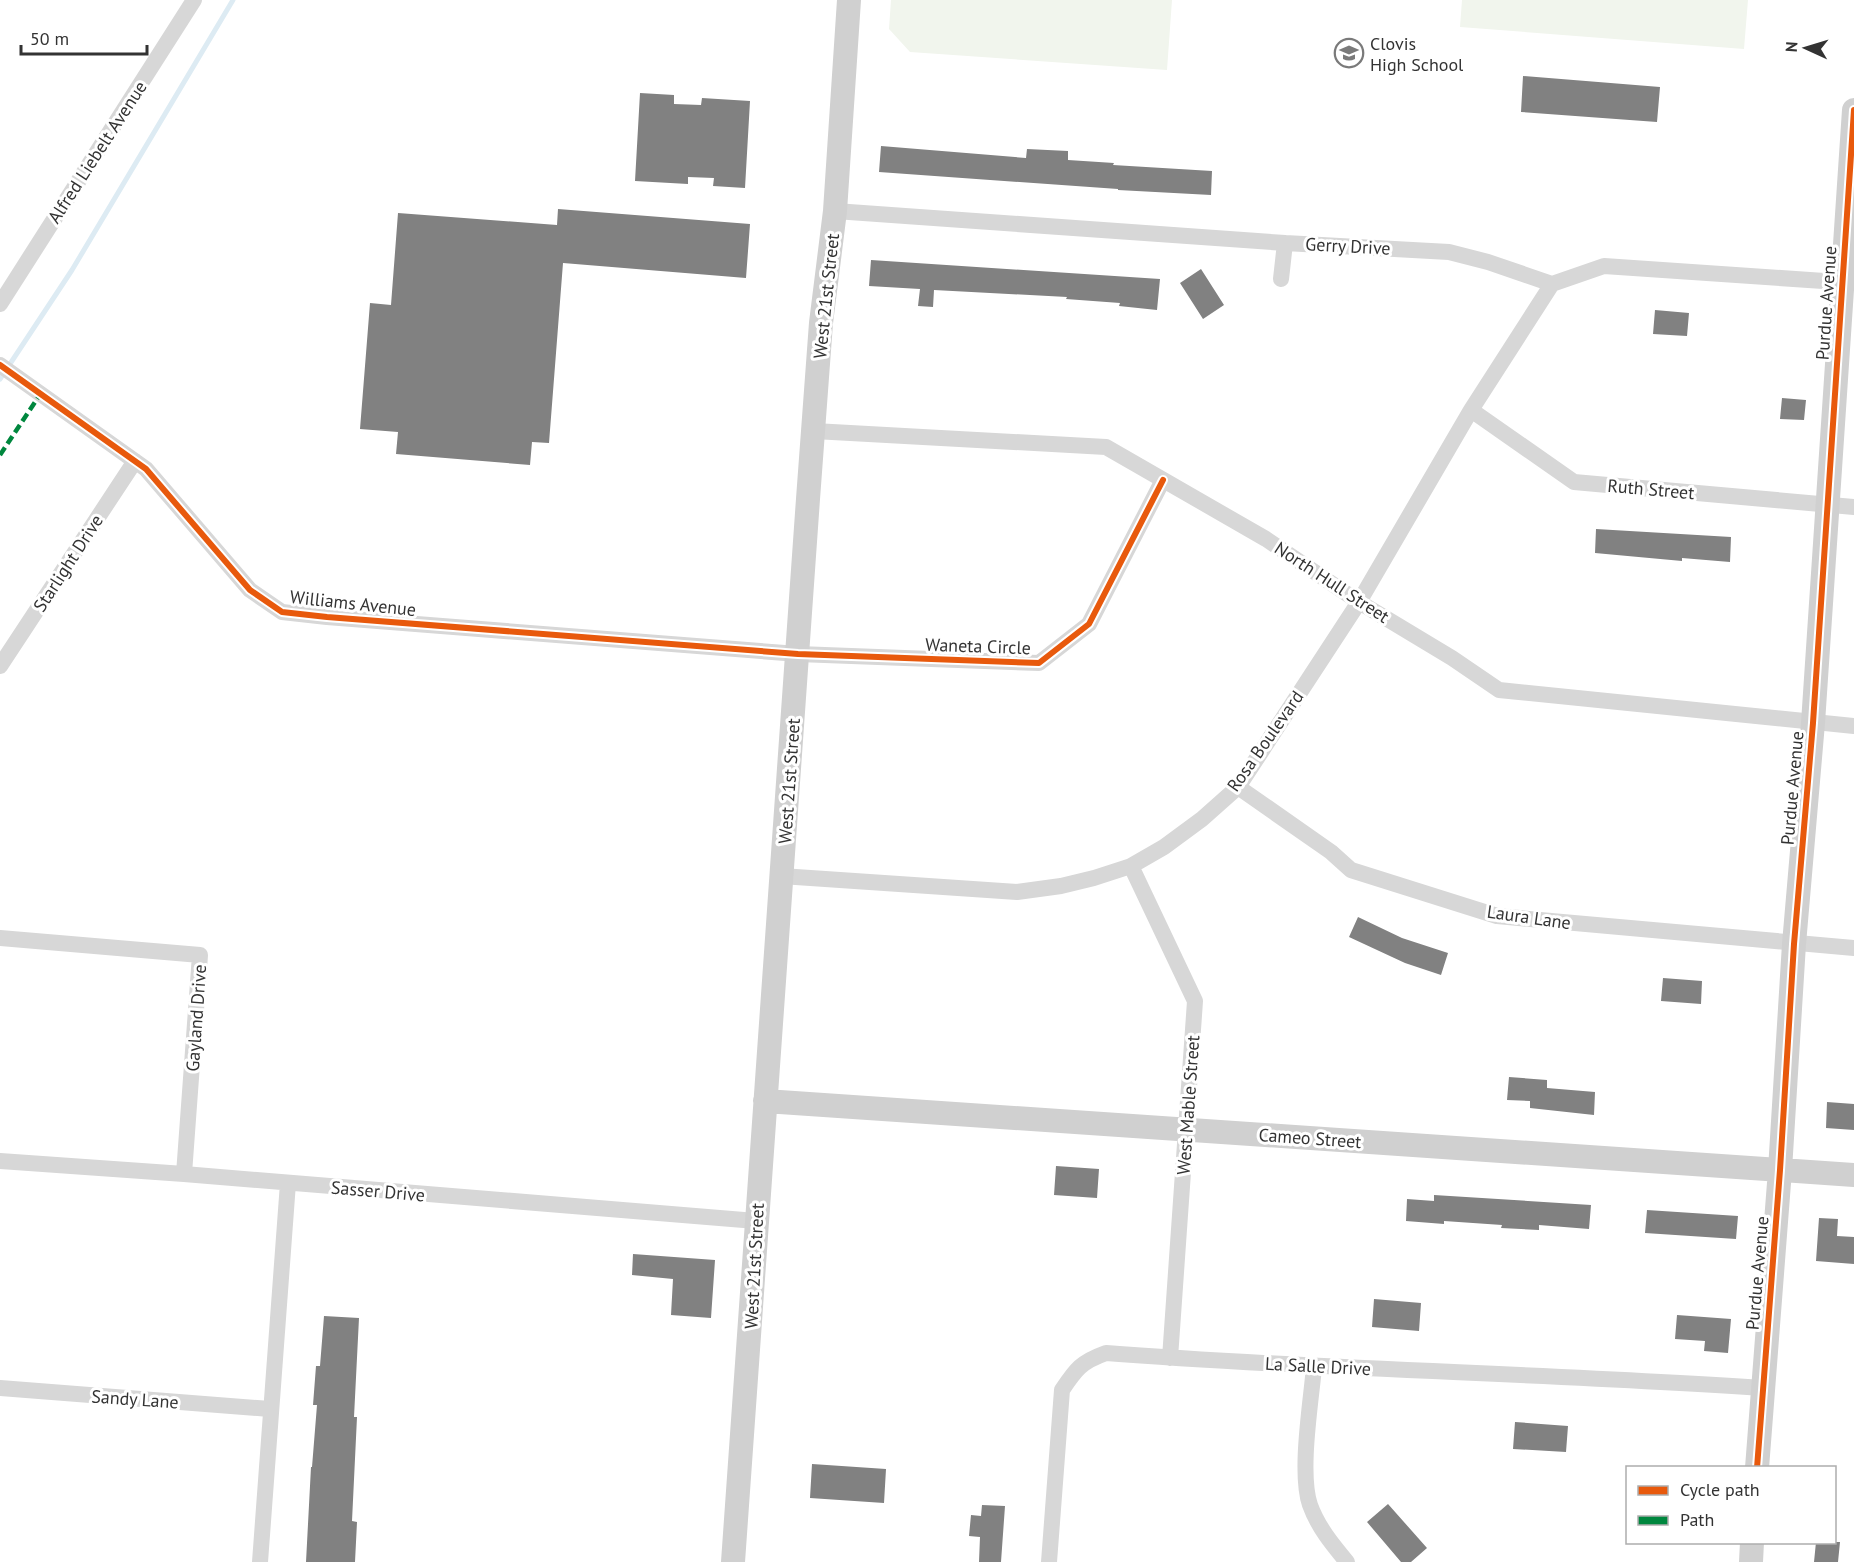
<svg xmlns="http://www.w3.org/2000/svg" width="1854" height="1562" font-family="'PT Sans',sans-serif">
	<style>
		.green { fill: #f1f5ed }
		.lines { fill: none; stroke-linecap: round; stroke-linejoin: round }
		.stream { stroke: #ddebf3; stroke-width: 5 }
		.building { fill: #818181 }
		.street { stroke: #d7d7d7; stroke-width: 16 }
		.secondary { stroke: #d0d0d0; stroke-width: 24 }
		.quiet { stroke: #00873e; stroke-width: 4.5; stroke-dasharray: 9 4.5; stroke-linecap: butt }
		.cycleway-casing { stroke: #fff; stroke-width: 10 }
		.cycleway { stroke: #e8590c; stroke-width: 6 }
		.labels { text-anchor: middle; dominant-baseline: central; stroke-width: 6; stroke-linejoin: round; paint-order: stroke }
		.poi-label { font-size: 18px; fill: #333; stroke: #fff; text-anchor: start }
		.street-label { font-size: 18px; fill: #333; stroke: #fff }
	</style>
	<rect width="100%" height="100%" fill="#fff"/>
	<!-- green -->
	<path class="green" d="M891,0H1172L1167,70L910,52L889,29Z
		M1462,0H1748L1744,49L1460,27Z"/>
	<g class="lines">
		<!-- stream -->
		<path class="stream" d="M0,379L72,270L233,0"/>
	</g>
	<!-- building -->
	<path class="building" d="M1523,76L1660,87L1657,122L1521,112Z
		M640,93L674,95V104L701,105L702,98L750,101L745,188L713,186L714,178L688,177V184L635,181Z
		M881,146L1026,158L1027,149L1068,151V160L1114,163L1113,165L1212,171L1211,195L1118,190V189L879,172Z
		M558,209L750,224L746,278L563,263L549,443L532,442L530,465L396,454L398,432L360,429L370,303L391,305L398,213L557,225Z
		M871,260L1160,279L1157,310L1119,306L1120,303L1066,299L1067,297L934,290L933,307L918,306L920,289L869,286Z
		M1201,269L1224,305L1203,319L1180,283Z
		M1655,310L1689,313L1687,336L1653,334Z
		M1782,398L1806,400L1804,420L1780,419Z
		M1596,529L1731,537L1730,562L1682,558V561L1595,553Z
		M1358,917L1402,938L1448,953L1441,975L1405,963L1349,937Z
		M1663,978L1702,981L1701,1004L1661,1001Z
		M1509,1077L1547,1080V1088L1595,1092L1594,1115L1530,1108V1101L1507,1100Z
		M1827,1102L1854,1104V1130L1826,1128Z
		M1056,1166L1099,1169L1097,1198L1054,1195Z
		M1434,1195L1591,1205L1589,1229L1539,1225V1230L1501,1228L1502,1225L1444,1221V1224L1406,1221L1407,1199L1434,1201Z
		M1647,1210L1738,1216L1736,1239L1645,1233Z
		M1819,1218L1838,1219L1837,1236L1854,1237V1264L1816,1261Z
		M633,1254L715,1260L711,1318L671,1315L673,1279L632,1275Z
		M1374,1299L1421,1303L1419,1331L1372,1327Z
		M1677,1315L1731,1319L1728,1353L1704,1351L1705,1341L1675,1339Z
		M324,1316L359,1318L354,1417H357L352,1521L357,1522L355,1562H306L311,1467H312L317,1405H313L316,1366H320Z
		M1515,1422L1568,1426L1566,1452L1513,1449Z
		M812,1464L886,1469L884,1503L810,1498Z
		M1388,1504L1427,1548L1411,1562H1401L1367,1522Z
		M982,1505L1005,1506L1001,1562H979L980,1537L969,1536L971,1515L981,1516Z
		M1816,1542H1840L1838,1562H1814Z"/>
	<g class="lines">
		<!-- street -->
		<path class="street" d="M835,211L1285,243L1449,252L1488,262L1552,284L1604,266L1853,283
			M1281,279L1285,243
			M0,304L194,0
			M0,365L146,469L250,590L282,612L327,617L798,654L1039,663L1089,624L1163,480
			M1471,410L1574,482L1854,507
			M814,431L1106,447L1266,539L1359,602L1452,658L1499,690L1854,726
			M0,666L135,461
			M1238,787L1331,852L1351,870L1497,916L1854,948
			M1131,866L1195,1001L1170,1358
			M781,876L1017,892L1061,886L1094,878L1131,866L1164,847L1202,819L1238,787L1261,752L1359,602L1471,410L1552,284
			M0,938L200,955L184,1174
			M0,1161L184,1174L756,1221
			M1314,1367C1311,1402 1299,1473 1310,1505C1318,1527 1332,1544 1347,1562
			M0,1388L270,1409
			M260,1562L288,1183
			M1049,1562L1062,1390C1076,1369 1081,1362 1106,1353C1324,1370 1544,1373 1762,1388"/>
		<!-- secondary -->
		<path class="secondary" d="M765,1101L1854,1175
			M1757,1468L1780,1170L1794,944L1813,723L1854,110
			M733,1562L808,499L821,323L835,211L849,0
			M1751,1562L1752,1542"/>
		<!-- quiet -->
		<path class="quiet" d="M0,455L41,393"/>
		<!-- cycleway casing -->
		<g class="cycleway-casing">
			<path id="cycleway" d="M0,365L146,469L250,590L282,612L327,617L798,654L1039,663L1089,624L1163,480
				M1757,1468L1780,1170L1794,944L1813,723L1854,110"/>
		</g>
		<!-- cycleway -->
		<use href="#cycleway" class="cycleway"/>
	</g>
	<!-- icons -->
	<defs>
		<g id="school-ring" transform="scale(1.5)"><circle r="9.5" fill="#fff" stroke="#7a7a7a" stroke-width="1.5"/><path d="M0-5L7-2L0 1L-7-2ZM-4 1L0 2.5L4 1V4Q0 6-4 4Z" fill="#7a7a7a"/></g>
	</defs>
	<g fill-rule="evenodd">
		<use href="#school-ring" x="1349" y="53"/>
	</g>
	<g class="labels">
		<!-- poi labels -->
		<g class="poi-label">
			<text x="1370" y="43">Clovis<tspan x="1370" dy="21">High School</tspan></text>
		</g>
		<!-- street labels -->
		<g class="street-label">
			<text transform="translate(97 152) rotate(-57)">Alfred Liebelt Avenue</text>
			<text transform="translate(1348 246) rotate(3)">Gerry Drive</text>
			<text transform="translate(826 296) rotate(-84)">West 21st Street</text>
			<text transform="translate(1826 303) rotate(-86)">Purdue Avenue</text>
			<text transform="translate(1651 489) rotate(5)">Ruth Street</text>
			<text transform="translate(68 563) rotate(-57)">Starlight Drive</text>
			<text transform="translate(1332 582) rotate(33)">North Hull Street</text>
			<text transform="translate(353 603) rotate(6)">Williams Avenue</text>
			<text transform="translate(978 646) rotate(2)">Waneta Circle</text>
			<text transform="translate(1265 741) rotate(-55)">Rosa Boulevard</text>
			<text transform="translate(789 781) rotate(-86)">West 21st Street</text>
			<text transform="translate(1792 788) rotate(-85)">Purdue Avenue</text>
			<text transform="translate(1529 917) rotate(8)">Laura Lane</text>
			<text transform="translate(196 1018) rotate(-86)">Gayland Drive</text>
			<text transform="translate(1188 1105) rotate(-86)">West Mable Street</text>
			<text transform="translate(1310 1138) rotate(4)">Cameo Street</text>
			<text transform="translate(378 1191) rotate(5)">Sasser Drive</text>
			<text transform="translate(754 1266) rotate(-87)">West 21st Street</text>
			<text transform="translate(1757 1273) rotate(-85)">Purdue Avenue</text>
			<text transform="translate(1318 1366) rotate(3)">La Salle Drive</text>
			<text transform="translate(135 1399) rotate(4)">Sandy Lane</text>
		</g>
	</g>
	<!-- legend -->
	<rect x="1626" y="1466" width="210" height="78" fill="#ffffff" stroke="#adadad" stroke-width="1.5"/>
	<rect x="1638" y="1486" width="30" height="9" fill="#e8590c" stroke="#adadad" stroke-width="1.5"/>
	<text x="1680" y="1496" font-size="18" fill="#333333">Cycle path</text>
	<rect x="1638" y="1516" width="30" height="9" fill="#00873e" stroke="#adadad" stroke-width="1.5"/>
	<text x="1680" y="1526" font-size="18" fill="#333333">Path</text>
	<!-- north arrow -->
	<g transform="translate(1806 48) rotate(274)" stroke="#ffffff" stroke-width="4.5" paint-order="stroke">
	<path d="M0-4.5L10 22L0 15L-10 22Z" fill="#333333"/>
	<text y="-9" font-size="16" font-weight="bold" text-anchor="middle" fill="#333333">N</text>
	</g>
	<!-- scale -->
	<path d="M21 45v9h126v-9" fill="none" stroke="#333333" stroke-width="3"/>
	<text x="30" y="45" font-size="18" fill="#333333" stroke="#ffffff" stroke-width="4.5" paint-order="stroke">50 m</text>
</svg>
